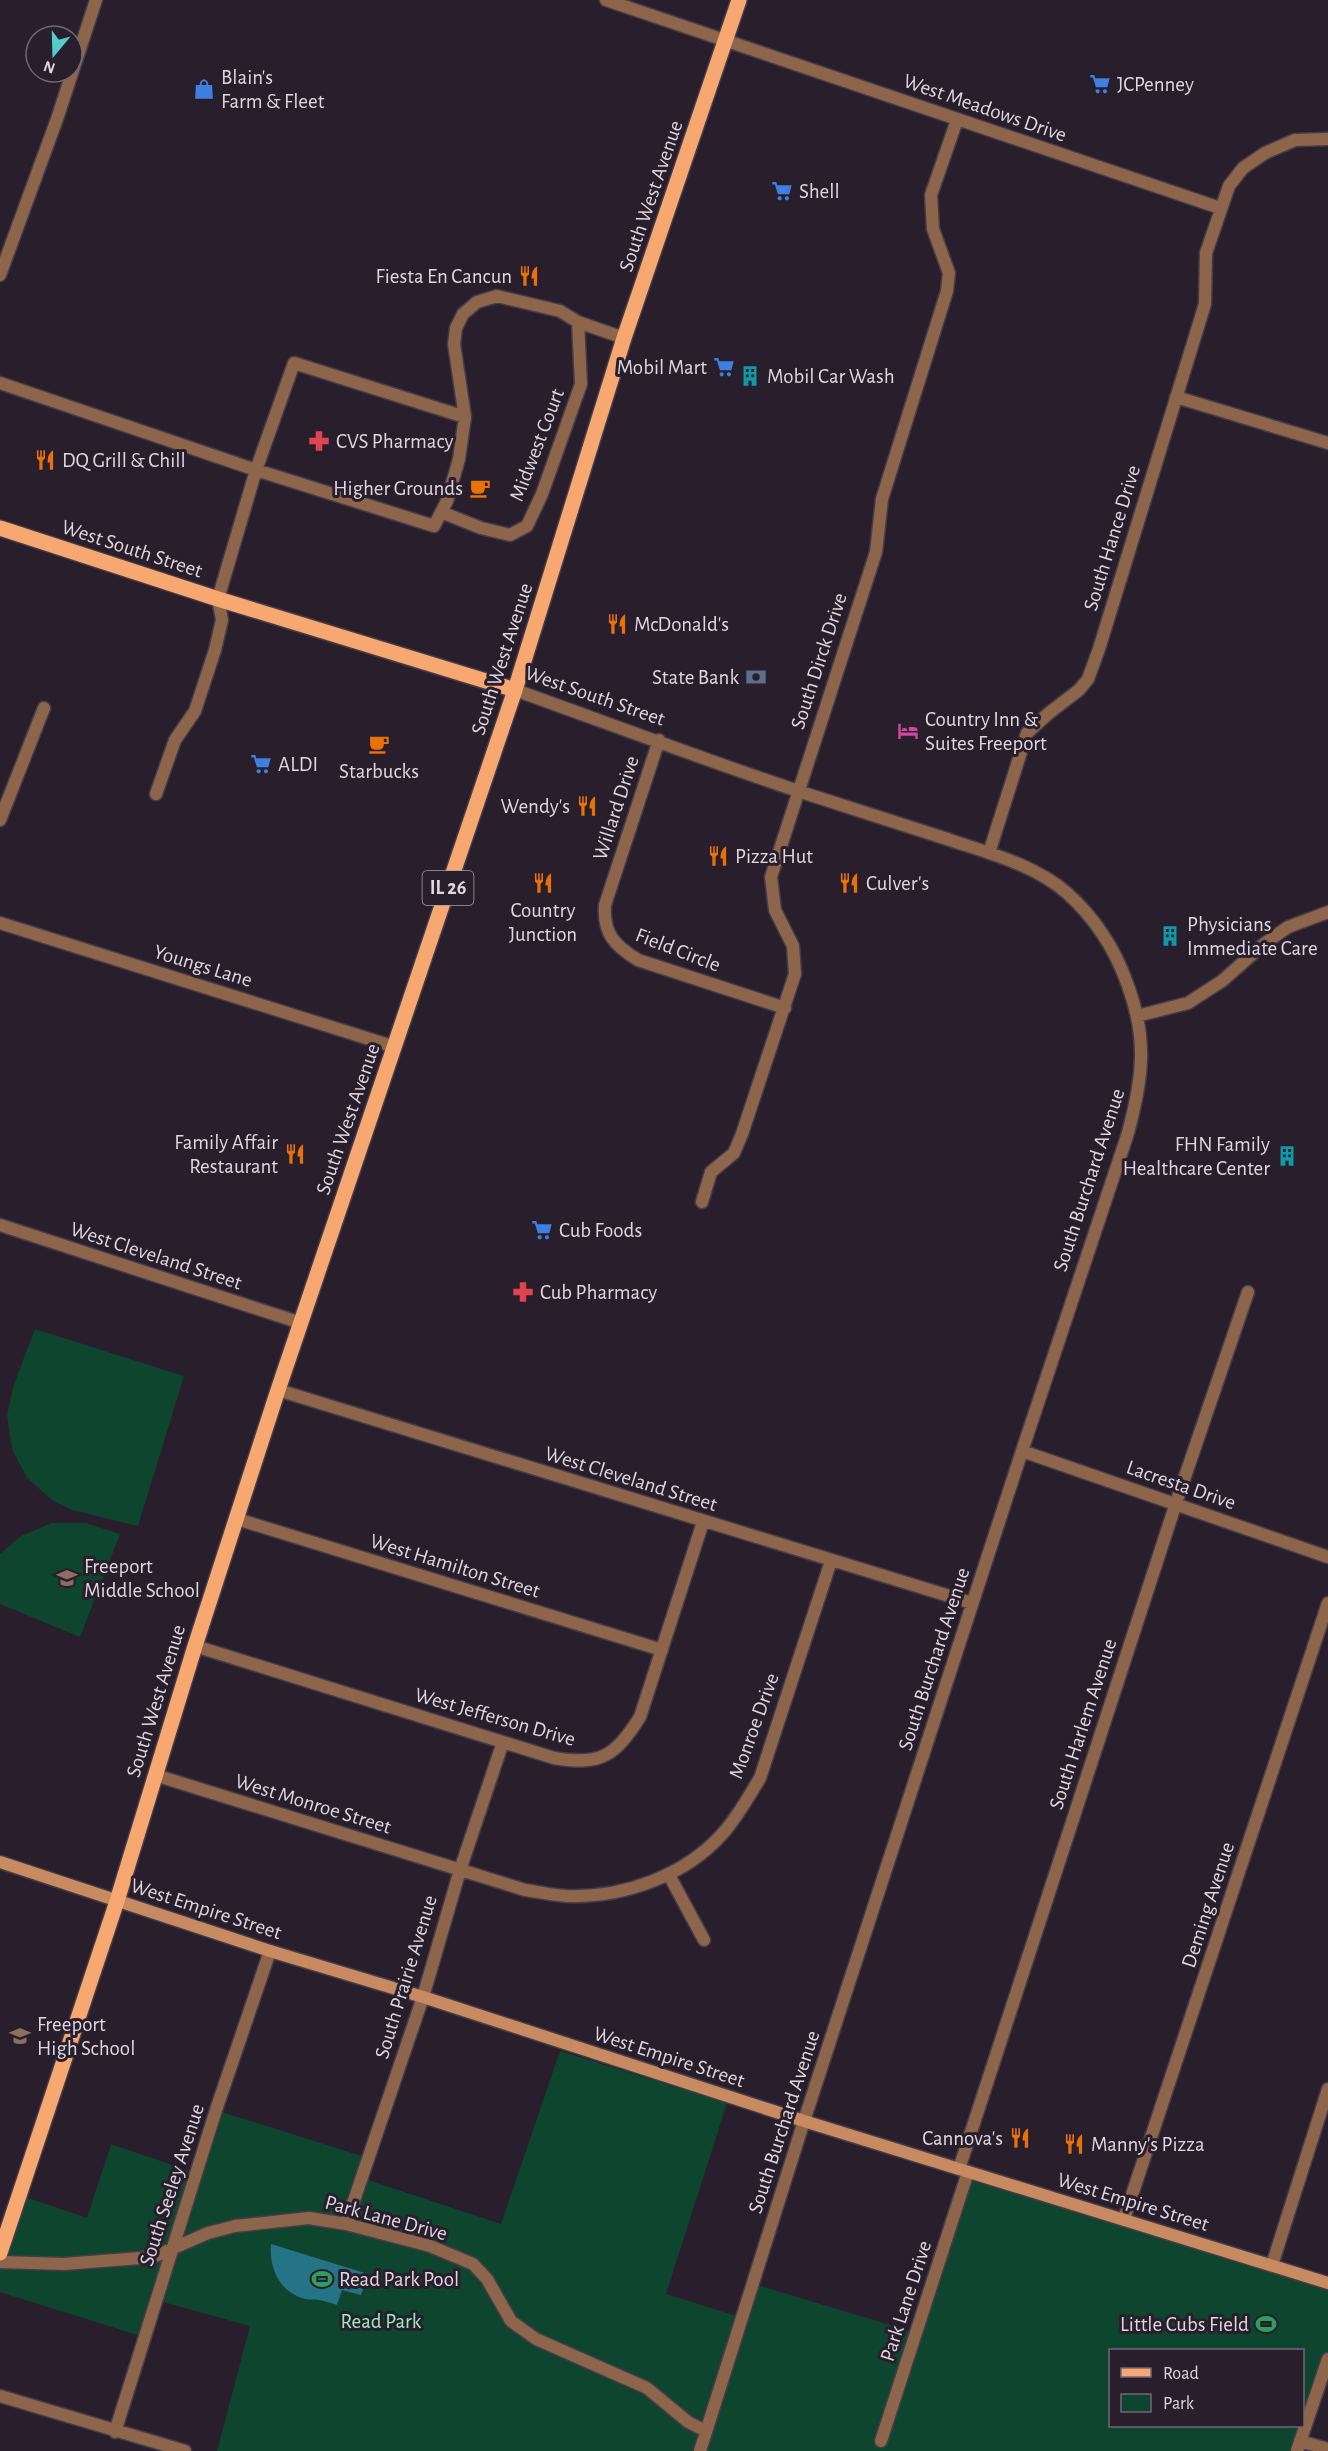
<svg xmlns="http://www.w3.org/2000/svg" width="1328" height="2451" font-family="'Alegreya Sans',sans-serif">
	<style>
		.green { fill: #0e452e; fill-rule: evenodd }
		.water { fill: #247387 }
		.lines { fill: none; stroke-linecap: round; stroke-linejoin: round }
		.minor-casing { stroke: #463c49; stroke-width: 15 }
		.secondary-casing { stroke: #463c49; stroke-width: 15 }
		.primary-casing { stroke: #463c49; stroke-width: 18 }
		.minor { stroke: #8c654b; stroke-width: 12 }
		.secondary { stroke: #c88a60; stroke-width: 12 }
		.primary { stroke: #f7a770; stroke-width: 15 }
		.labels { text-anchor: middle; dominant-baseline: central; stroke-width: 6; stroke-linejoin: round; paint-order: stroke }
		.shield { fill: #291e2c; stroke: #a8a0aa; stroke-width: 1.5 }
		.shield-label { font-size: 20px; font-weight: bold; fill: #dfd7e0 }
		.poi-label { font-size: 21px; fill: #dfd7e0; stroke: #291e2c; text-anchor: start }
		.street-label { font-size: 21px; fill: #dfd7e0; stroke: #291e2c }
		.park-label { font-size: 21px; fill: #93efc1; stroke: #291e2c }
	</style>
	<rect width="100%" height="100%" fill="#291e2c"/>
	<!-- green -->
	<path class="green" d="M35,1329L184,1376L138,1526L72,1510L52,1500L27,1478L12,1449L7,1415L14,1384Z
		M52,1523H86L120,1534L80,1637L0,1604V1554L21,1536Z
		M560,2051L727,2103L666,2294L743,2318L754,2284L917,2333L968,2172L1328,2289V2362L1299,2451H217L250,2326L156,2300L144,2337L0,2292V2253L19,2195L87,2218L111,2144L196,2173L216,2110L368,2158L362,2178L501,2224ZM1110,2350H1302V2426H1110Z"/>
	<!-- water -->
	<path class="water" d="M271,2244L368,2274L361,2295L342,2290L337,2305C331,2303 325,2301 319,2300C314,2299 310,2300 305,2299C279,2292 269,2268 271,2244Z"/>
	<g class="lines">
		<!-- minor casing -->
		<g class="minor-casing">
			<path id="minor" d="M606,0L1220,208
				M0,275L57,119L96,0
				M0,383L256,470L294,363L465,417
				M1176,397L1328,443
				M441,512L481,528L510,535L527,526L542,494L581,384L578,322
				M515,690C610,724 705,760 801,792C849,807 896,823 944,838C985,852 1034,864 1067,893C1095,918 1114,947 1127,983C1148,1039 1143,1077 1128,1133L1022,1451L804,2121L700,2451
				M659,740L605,905C603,934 615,946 638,960L785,1008
				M156,794L175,740L195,711L215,650L222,620L218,599L256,470L434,526L447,501L459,459L465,417L454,344L456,328L463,314L477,302L497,296L560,311L578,322L624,338
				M0,820L44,708
				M989,853L1027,733L1049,713L1079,690L1088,679L1099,649L1205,304L1206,253L1229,186L1243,168L1265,153L1295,140L1328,139
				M0,923L395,1047
				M1137,1016L1188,1003L1222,981L1264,944L1288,927L1328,912
				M702,1202L711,1172L734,1153L742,1134L795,974L793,946L775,910L771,877L876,552L882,499L947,291L949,273L933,229L931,195L957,120
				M0,1225L301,1323
				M278,1390L972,1603
				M1022,1451L1328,1557
				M237,1519L662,1650
				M195,1646L554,1758C601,1766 615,1756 640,1717L703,1522
				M155,1775L525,1890C538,1892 552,1895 566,1896C623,1898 686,1876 724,1832C738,1816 749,1796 760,1778L831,1561
				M669,1875L704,1940
				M959,2169L1176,1503L1248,1292
				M1124,2219L1328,1603
				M346,2224L423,1997L460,1870L503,1742
				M0,2262L64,2264L153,2257L208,2233L235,2226L309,2218L346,2224L430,2246L473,2264L487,2279L511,2321L536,2339L647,2388L688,2422L706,2431
				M1272,2265L1328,2089
				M0,2396L185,2451
				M115,2432L216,2110L270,1951
				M881,2441L968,2172
				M1300,2441L1328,2449
				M1297,2451L1328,2359"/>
		</g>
		<!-- secondary casing -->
		<g class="secondary-casing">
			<path id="secondary" d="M0,1862L270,1951L423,1997L804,2121L1328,2283"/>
		</g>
		<!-- primary casing -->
		<g class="primary-casing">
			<path id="primary" d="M0,528L218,599L515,690
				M0,2253L117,1901L195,1646L278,1390L515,690L624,338L739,0"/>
		</g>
		<!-- minor -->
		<use href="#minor" class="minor"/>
		<!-- secondary -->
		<use href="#secondary" class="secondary"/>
		<!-- primary -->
		<use href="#primary" class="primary"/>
	</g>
	<!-- icons -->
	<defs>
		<g id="supermarket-bare" transform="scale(1.62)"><path d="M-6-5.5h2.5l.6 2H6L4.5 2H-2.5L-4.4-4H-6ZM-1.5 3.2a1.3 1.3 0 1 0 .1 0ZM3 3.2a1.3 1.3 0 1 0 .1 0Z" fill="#3f7fe0" stroke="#291e2c" stroke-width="2.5" paint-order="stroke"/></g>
		<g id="shop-bare" transform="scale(1.62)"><path d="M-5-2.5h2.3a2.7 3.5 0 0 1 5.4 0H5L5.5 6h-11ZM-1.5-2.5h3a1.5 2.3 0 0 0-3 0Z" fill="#3f7fe0" stroke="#291e2c" stroke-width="2.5" paint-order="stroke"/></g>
		<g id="restaurant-bare" transform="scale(1.62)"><path d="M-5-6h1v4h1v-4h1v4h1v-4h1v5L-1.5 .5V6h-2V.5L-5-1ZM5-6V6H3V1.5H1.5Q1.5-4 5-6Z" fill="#e8710a" stroke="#291e2c" stroke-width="2.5" paint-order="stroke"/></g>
		<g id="building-bare" transform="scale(1.62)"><path d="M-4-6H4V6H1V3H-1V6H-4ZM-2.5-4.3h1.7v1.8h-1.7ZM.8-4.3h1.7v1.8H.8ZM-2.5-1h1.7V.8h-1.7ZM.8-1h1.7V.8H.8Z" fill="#0f9aa8" stroke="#291e2c" stroke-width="2.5" paint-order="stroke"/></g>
		<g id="pharmacy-bare" transform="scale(1.62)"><path d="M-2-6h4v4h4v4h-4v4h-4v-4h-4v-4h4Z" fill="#e0444e" stroke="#291e2c" stroke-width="2.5" paint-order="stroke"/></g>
		<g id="cafe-bare" transform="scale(1.62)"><path d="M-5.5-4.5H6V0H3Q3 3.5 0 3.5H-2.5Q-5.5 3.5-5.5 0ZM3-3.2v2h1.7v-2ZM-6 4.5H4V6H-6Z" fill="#e8710a" stroke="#291e2c" stroke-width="2.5" paint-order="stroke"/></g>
		<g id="bank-bare" transform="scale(1.62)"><path d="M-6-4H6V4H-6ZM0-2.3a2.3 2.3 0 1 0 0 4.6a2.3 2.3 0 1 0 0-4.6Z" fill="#5c6f8a" stroke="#291e2c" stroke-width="2.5" paint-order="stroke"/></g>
		<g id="hotel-bare" transform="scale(1.62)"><path d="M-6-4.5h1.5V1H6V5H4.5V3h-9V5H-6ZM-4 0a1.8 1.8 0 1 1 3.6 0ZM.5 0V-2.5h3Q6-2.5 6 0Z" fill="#d1479c" stroke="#291e2c" stroke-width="2.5" paint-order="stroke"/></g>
		<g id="school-bare" transform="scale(1.62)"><path d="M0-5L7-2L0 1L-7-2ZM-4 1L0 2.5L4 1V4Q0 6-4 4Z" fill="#8d6e63" stroke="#291e2c" stroke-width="2.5" paint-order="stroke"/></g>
		<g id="stadium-bare" transform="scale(1.62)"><path d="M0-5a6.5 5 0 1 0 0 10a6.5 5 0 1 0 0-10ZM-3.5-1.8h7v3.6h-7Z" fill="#2e9e5b" stroke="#291e2c" stroke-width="2.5" paint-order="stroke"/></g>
	</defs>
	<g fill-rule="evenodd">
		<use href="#supermarket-bare" x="1100" y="84"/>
		<use href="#shop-bare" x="204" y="89"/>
		<use href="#supermarket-bare" x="782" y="191"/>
		<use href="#restaurant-bare" x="529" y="276"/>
		<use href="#supermarket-bare" x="724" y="367"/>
		<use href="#building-bare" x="750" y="376"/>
		<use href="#pharmacy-bare" x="319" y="441"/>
		<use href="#restaurant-bare" x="45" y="460"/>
		<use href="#cafe-bare" x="480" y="488"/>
		<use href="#restaurant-bare" x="617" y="624"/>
		<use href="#bank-bare" x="756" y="677"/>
		<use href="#hotel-bare" x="908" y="731"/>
		<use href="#cafe-bare" x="379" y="744"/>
		<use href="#supermarket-bare" x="261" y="764"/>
		<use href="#restaurant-bare" x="587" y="806"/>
		<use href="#restaurant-bare" x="718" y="856"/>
		<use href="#restaurant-bare" x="543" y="883"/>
		<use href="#restaurant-bare" x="849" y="883"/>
		<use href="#building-bare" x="1170" y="936"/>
		<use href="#restaurant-bare" x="295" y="1154"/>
		<use href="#building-bare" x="1287" y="1156"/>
		<use href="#supermarket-bare" x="542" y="1230"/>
		<use href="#pharmacy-bare" x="523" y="1292"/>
		<use href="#school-bare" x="67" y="1578"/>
		<use href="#school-bare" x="20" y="2036"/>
		<use href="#restaurant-bare" x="1020" y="2138"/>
		<use href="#restaurant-bare" x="1074" y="2144"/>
		<use href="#stadium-bare" x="322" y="2279"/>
		<use href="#stadium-bare" x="1266" y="2324"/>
	</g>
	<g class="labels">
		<!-- shield labels -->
		<rect class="shield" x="422.5" y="871" width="51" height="34" rx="4.5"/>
		<g class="shield-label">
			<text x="448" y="888">IL 26</text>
		</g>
		<!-- poi labels -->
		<g class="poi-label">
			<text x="221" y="77">Blain's<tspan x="221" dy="24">Farm &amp; Fleet</tspan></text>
			<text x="1117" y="84">JCPenney</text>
			<text x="799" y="191">Shell</text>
			<text x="512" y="276" text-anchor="end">Fiesta En Cancun</text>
			<text x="707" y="367" text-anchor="end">Mobil Mart</text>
			<text x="767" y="376">Mobil Car Wash</text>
			<text x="336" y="441">CVS Pharmacy</text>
			<text x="62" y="460">DQ Grill &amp; Chill</text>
			<text x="463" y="488" text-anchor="end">Higher Grounds</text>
			<text x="634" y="624">McDonald's</text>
			<text x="739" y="677" text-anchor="end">State Bank</text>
			<text x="925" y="719">Country Inn &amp;<tspan x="925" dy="24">Suites Freeport</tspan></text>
			<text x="278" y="764">ALDI</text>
			<text x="379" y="771" text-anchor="middle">Starbucks</text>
			<text x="570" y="806" text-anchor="end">Wendy's</text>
			<text x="735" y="856">Pizza Hut</text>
			<text x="866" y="883">Culver's</text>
			<text x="543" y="910" text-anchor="middle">Country<tspan x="543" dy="24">Junction</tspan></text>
			<text x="1187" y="924">Physicians<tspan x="1187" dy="24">Immediate Care</tspan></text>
			<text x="278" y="1142" text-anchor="end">Family Affair<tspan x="278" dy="24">Restaurant</tspan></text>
			<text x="1270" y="1144" text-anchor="end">FHN Family<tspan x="1270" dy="24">Healthcare Center</tspan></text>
			<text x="559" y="1230">Cub Foods</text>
			<text x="540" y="1292">Cub Pharmacy</text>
			<text x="84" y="1566">Freeport<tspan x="84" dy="24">Middle School</tspan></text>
			<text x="37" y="2024">Freeport<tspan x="37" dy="24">High School</tspan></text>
			<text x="1003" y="2138" text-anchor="end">Cannova's</text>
			<text x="1091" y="2144">Manny's Pizza</text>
			<text x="339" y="2279">Read Park Pool</text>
			<text x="1249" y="2324" text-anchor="end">Little Cubs Field</text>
		</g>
		<!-- street labels -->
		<g class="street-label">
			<text transform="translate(985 108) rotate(19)">West Meadows Drive</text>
			<text transform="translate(651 196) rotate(-71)">South West Avenue</text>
			<text transform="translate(537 445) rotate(-69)">Midwest Court</text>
			<text transform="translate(1112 538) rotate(-73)">South Hance Drive</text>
			<text transform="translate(132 549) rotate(18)">West South Street</text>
			<text transform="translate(502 659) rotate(-72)">South West Avenue</text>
			<text transform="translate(819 661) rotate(-72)">South Dirck Drive</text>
			<text transform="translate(595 696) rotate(19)">West South Street</text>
			<text transform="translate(616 808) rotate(-72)">Willard Drive</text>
			<text transform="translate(678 950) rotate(21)">Field Circle</text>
			<text transform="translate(203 966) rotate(17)">Youngs Lane</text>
			<text transform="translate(348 1119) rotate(-71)">South West Avenue</text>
			<text transform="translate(1089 1180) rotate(-72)">South Burchard Avenue</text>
			<text transform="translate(156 1256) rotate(18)">West Cleveland Street</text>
			<text transform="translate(631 1479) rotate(17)">West Cleveland Street</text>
			<text transform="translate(1181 1485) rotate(19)">Lacresta Drive</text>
			<text transform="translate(455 1566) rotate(17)">West Hamilton Street</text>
			<text transform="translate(934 1659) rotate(-72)">South Burchard Avenue</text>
			<text transform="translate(156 1701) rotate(-73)">South West Avenue</text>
			<text transform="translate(495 1717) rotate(16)">West Jefferson Drive</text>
			<text transform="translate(1083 1724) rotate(-72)">South Harlem Avenue</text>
			<text transform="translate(754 1726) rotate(-70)">Monroe Drive</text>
			<text transform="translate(313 1804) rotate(17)">West Monroe Street</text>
			<text transform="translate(1208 1905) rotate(-72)">Deming Avenue</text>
			<text transform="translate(206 1909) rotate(18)">West Empire Street</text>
			<text transform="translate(406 1977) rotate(-73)">South Prairie Avenue</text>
			<text transform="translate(669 2057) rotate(18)">West Empire Street</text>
			<text transform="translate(784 2122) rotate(-72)">South Burchard Avenue</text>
			<text transform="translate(172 2185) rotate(-72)">South Seeley Avenue</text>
			<text transform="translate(1133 2202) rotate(17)">West Empire Street</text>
			<text transform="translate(386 2218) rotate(15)">Park Lane Drive</text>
			<text transform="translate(906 2301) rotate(-72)">Park Lane Drive</text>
		</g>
		<!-- park labels -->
		<g class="park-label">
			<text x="381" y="2321">Read Park</text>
		</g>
	</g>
	<!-- legend -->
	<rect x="1109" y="2349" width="195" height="78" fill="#291e2c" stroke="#726874" stroke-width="1.5"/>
	<rect x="1121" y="2368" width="30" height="9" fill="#f7a770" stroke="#726874" stroke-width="1.5"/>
	<text x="1163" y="2379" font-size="18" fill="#dfd7e0">Road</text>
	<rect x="1121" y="2394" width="30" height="18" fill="#0e452e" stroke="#726874" stroke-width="1.5"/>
	<text x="1163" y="2409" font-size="18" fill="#dfd7e0">Park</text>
	<!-- north arrow -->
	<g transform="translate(54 54) rotate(199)"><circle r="28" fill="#291e2c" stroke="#726874" stroke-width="1.5"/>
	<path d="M0-4.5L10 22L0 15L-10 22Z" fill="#53cdca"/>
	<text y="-9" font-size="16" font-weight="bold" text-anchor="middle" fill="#dfd7e0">N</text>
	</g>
</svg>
